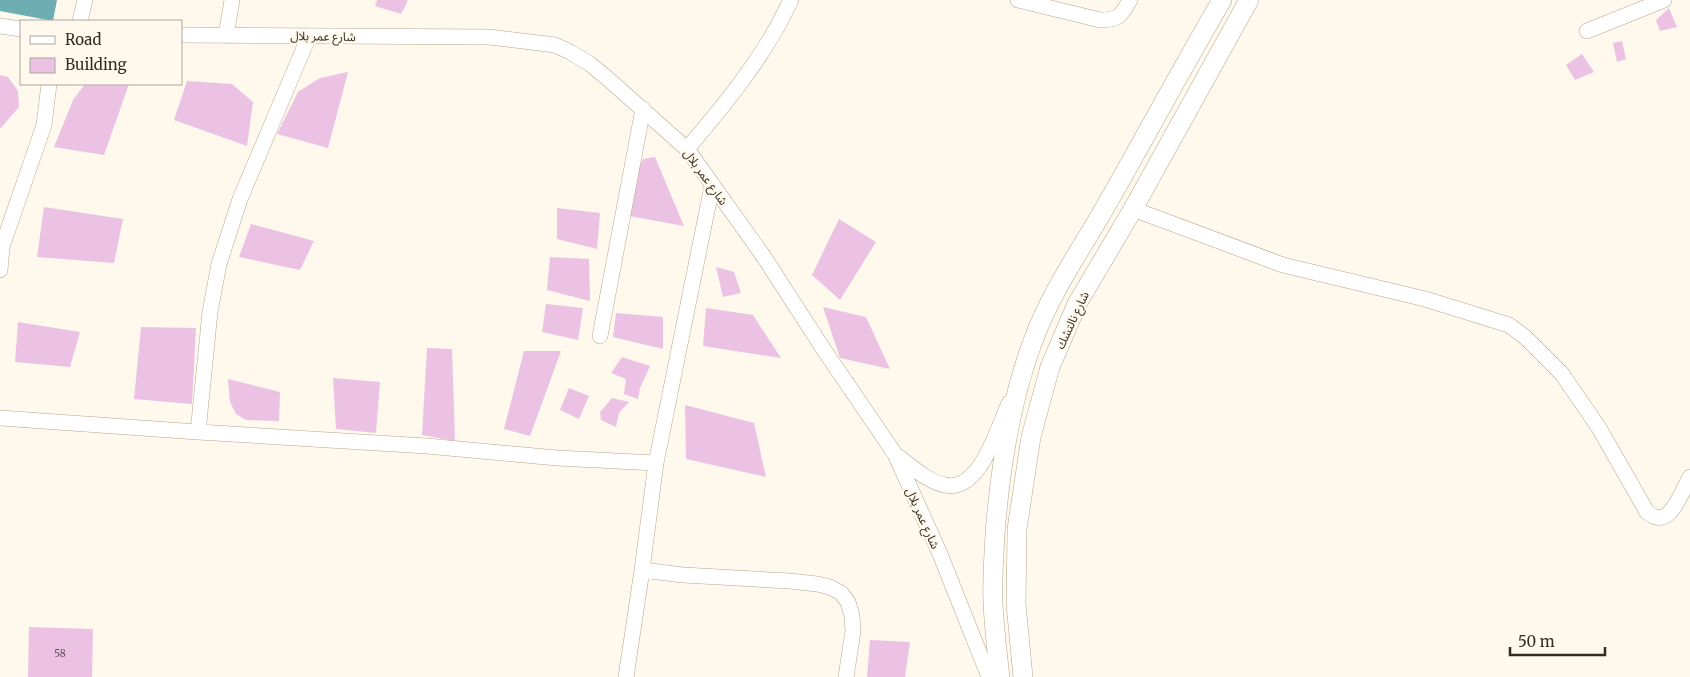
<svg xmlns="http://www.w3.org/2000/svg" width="1690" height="677" font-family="Merriweather,'Noto Sans Arabic',serif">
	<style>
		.water { fill: #6eaeb2 }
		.building { fill: #ecc2e4 }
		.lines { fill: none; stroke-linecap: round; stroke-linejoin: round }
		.minor-casing { stroke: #b5a78c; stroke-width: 16 }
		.major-casing { stroke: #b5a78c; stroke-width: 20 }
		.minor { stroke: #fff; stroke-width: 15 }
		.major { stroke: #fff; stroke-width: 19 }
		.labels { text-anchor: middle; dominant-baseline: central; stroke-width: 4.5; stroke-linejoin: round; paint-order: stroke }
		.number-label { font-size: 10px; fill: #605252 }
		.street-label { font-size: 12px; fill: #322c21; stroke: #fef8ed }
	</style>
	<rect width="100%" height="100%" fill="#fef8ed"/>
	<!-- water -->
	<path class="water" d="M0,0H57L53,21L0,11Z"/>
	<!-- building -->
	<path class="building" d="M377,0H406L408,1L401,14L375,6Z
		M1669,8L1677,27L1660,31L1656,20Z
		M1622,41L1626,59L1617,62L1613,43Z
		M1582,54L1594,72L1575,80L1566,65Z
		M348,72L328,148L277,134L298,92L320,78Z
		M0,75L8,77L18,91L19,107L0,129Z
		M187,81L232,84L253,102L247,146L174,120Z
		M85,84H129L104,155L54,147L73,100Z
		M655,157L684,226L629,216L636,175L643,159Z
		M44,207L123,219L114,263L37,257Z
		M557,208L600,213L597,249L557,239Z
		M839,219L876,242L840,300L812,275Z
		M251,224L314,241L300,270L239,257Z
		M550,257L589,259L590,301L547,290Z
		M716,267L734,272L741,293L723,297Z
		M546,304L583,308L578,340L542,332Z
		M823,307L866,317L890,369L840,358Z
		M706,308L753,315L781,358L703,346Z
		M616,313L663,317V349L613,337Z
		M18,322L80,332L70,367L15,362Z
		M141,327L196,328L192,404L134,399Z
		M427,348L452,349L455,441L422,435Z
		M524,351H561L530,436L504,429Z
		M622,357L650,366L640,388L638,399L624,394L626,379L611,373Z
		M333,378L380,382L376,433L336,429Z
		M228,379L280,392L279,421L246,420L236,414L230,402Z
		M569,388L589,396L579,419L560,410Z
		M612,398L629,402L619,413L616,427L601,420L600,412Z
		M685,405L754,423L766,477L686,459Z
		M29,627L93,629L92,677H28Z
		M870,640L910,642L905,677H867Z"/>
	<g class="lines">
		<!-- minor casing -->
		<g class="minor-casing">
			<path id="minor" d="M1018,0L1100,20C1119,20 1121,16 1130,0
				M80,21L85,0
				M0,26L21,29
				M1587,31L1664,0
				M181,35L489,37L555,45L570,52L590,64L607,78L687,149L764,257L824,350L895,454L940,554L989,677
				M226,36L232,0
				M687,149C726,103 765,56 791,0
				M1133,209L1283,265L1425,299L1509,325L1525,337L1562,374L1599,428L1647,512C1670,532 1681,492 1690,477
				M0,246L2,247L0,270
				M2,247L44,125L49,84
				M600,336L643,109
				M0,418L198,432L427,446L557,458L656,463L712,186
				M198,432L210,312L219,264L240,199L309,36
				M896,455C911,466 928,482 945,485C980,493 998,427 1009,403
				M656,463L642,570L683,575L790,581L817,584L830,587L841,593L848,602L852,616L853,631L846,677
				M626,677L642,570"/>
		</g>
		<!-- major casing -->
		<g class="major-casing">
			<path id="major" d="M1000,677C997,652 994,627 993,602C992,579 994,556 995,534C1000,469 1010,402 1033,341C1050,294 1078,254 1103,211C1143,141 1181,70 1222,0
				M1023,677L1016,604L1017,529L1031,437L1050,367L1077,304L1133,209L1249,0"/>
		</g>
		<!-- minor -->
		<use href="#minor" class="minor"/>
		<!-- major -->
		<use href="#major" class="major"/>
	</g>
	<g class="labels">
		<!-- number labels -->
		<g class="number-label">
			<text x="60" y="653">58</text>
		</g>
		<!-- street labels -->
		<g class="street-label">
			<text transform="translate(323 36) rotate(1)">شارع عمر بلال</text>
			<text transform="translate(706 177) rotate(54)">شارع عمر بلال</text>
			<text transform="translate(1072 320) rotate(-65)">شارع نالتشك</text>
			<text transform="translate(923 518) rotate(66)">شارع عمر بلال</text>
		</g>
	</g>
	<!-- legend -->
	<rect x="20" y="20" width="162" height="65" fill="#fef8ed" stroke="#aca69b"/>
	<rect x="30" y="36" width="25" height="8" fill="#ffffff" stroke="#aca69b"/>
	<text x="65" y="45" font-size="15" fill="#322c21">Road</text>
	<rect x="30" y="58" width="25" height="15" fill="#ecc2e4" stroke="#aca69b"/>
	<text x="65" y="70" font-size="15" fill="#322c21">Building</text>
	<!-- scale -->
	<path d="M1510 647v8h95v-8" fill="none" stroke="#322c21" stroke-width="2.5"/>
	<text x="1518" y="647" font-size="15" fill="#322c21" stroke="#fef8ed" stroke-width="4" paint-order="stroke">50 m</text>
</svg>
